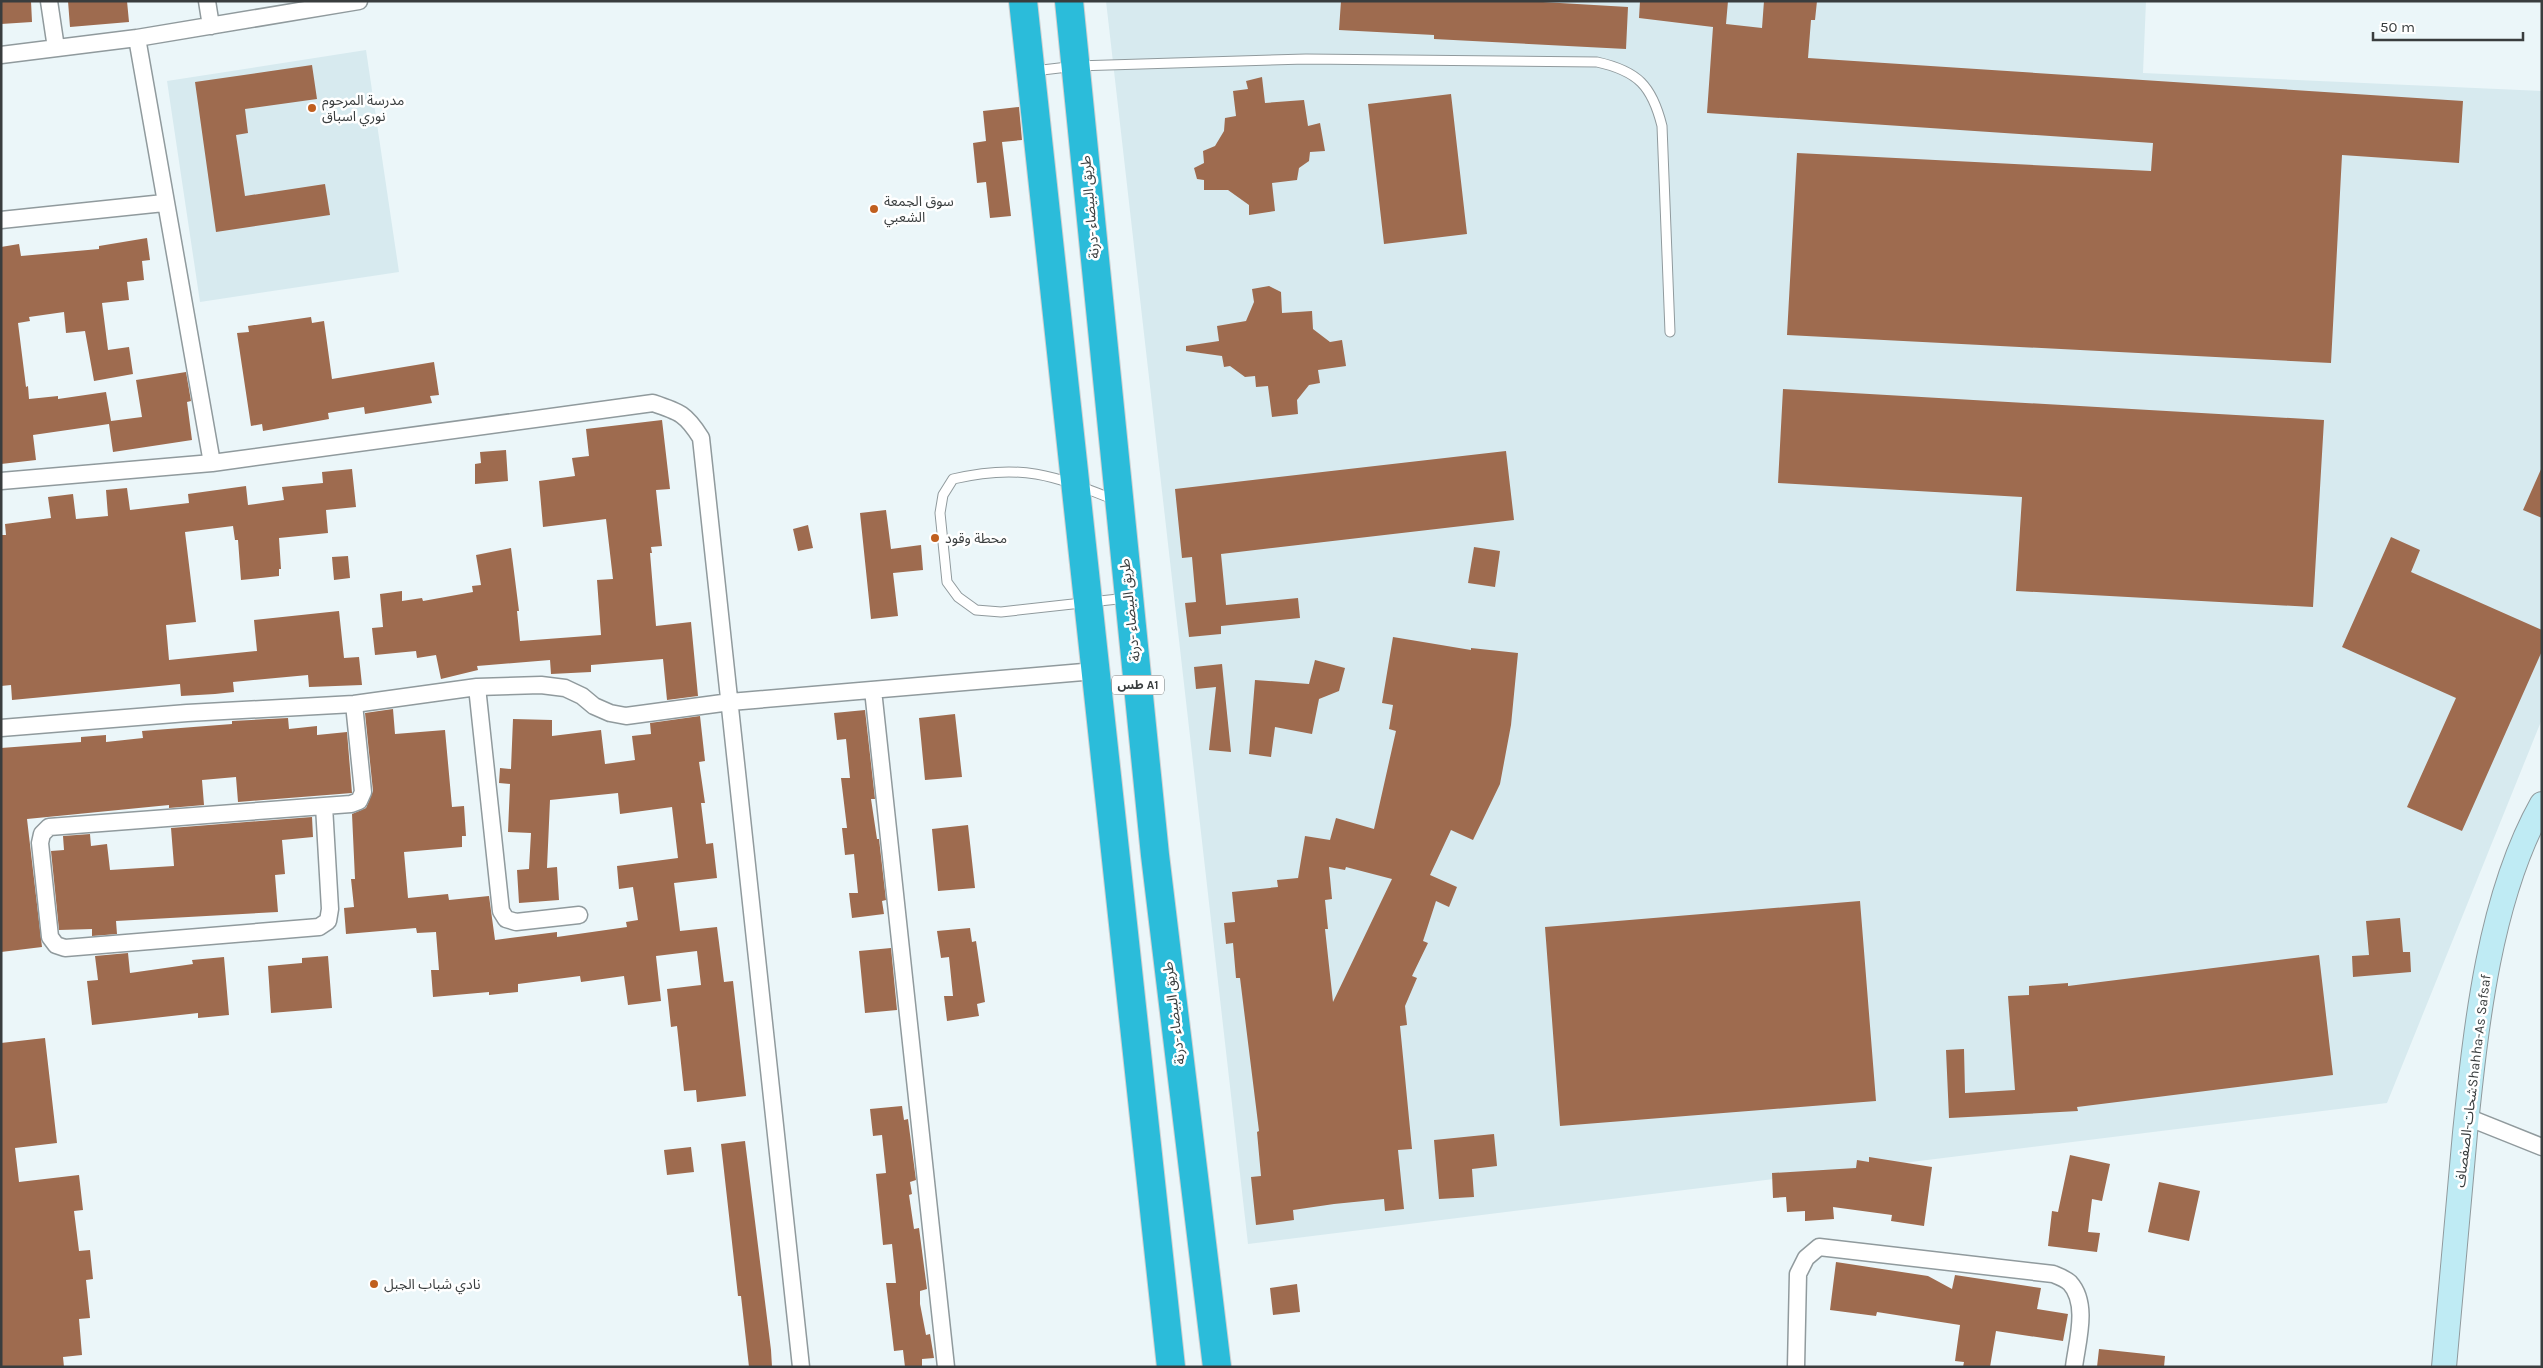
<svg xmlns="http://www.w3.org/2000/svg" width="2543" height="1368" font-family="Karla,'Noto Sans Arabic',sans-serif">
	<style>
		.built { fill: #d7eaef }
		.building { fill: #9e6b4f; fill-rule: evenodd }
		.lines { fill: none; stroke-linecap: round; stroke-linejoin: round }
		.lane-casing { stroke: #909a9d; stroke-width: 11 }
		.street-casing { stroke: #909a9d; stroke-width: 19 }
		.secondary-casing { stroke: #909a9d; stroke-width: 26 }
		.highway-casing { stroke: #cfd0d1; stroke-width: 30 }
		.lane { stroke: #fff; stroke-width: 9 }
		.street { stroke: #fff; stroke-width: 16 }
		.secondary { stroke: #bfebf4; stroke-width: 24 }
		.highway { stroke: #2bbcda; stroke-width: 28 }
		.poi-dot { fill: #c05f1e; stroke: #fff; stroke-width: 2 }
		.labels { text-anchor: middle; dominant-baseline: central; stroke-width: 5; stroke-linejoin: round; paint-order: stroke }
		.shield { fill: #fff; stroke: #747778; stroke-width: 1 }
		.shield-label { font-size: 12px; font-weight: bold; fill: #393d3e }
		.poi-label { font-size: 14px; fill: #393d3e; stroke: #fff; text-anchor: start }
		.street-label { font-size: 14px; fill: #393d3e; stroke: #fff }
	</style>
	<rect width="100%" height="100%" fill="#ebf6f9"/>
	<!-- built -->
	<path class="built" d="M1106,1H2146L2143,73L2542,91V719L2387,1103L1248,1244Z
		M366,50L399,272L200,302L167,81Z"/>
	<!-- building -->
	<path class="building" d="M1,1H31L32,22L1,24Z
		M68,1H127L129,22L70,27Z
		M1341,1H1526L1628,7L1626,49L1434,39V35L1339,30Z
		M1640,1H1728L1726,24L1762,28L1764,1H1817L1815,20H1811L1808,58L2463,101L2459,163L2342,155L2331,363L1787,335L1797,153L2151,171L2153,143L1707,113L1713,27L1639,18Z
		M312,65L317,99L245,109L248,133L236,135L245,196L325,184L330,215L216,232L195,82Z
		M1262,77L1265,103L1304,100L1308,126L1320,123L1325,151L1310,152L1309,161L1299,168L1297,180L1272,183L1275,211L1249,215V205L1228,190H1204V180L1197,179L1194,168L1204,163L1203,151L1215,146L1224,131L1225,118L1236,116L1233,91L1248,89L1246,81Z
		M1451,94L1467,234L1384,244L1368,104Z
		M1019,107L1022,140L1002,142L1011,216L990,218L986,182L977,183L973,143L986,141L983,111Z
		M147,238L150,260L142,261L144,280L127,282L129,300L102,303L108,350L129,347L133,374L94,381L85,331L66,333L64,312L29,317L30,321L18,323L26,387L28,386L29,399L58,396V399L106,392L111,421L142,417L136,380L186,372L191,401L187,402L192,440L113,452L109,424L33,435L36,460L1,464V247L19,244L21,256L99,249V246Z
		M1269,286L1281,292L1282,313L1312,311L1313,329L1330,342L1342,340L1346,366L1318,370L1320,383L1309,385L1297,400L1298,414L1272,417L1268,386L1256,387L1255,376L1245,377L1230,366L1224,367L1222,356L1186,351V346L1219,341L1217,326L1246,321L1254,302L1252,289Z
		M311,317L312,323L324,321L332,379L434,362L439,395L430,396L432,403L365,414L364,407L328,413L329,419L263,431L262,424L251,426L237,333L249,332L248,326Z
		M1783,389L2324,420L2313,607L2016,591L2022,497L1778,483Z
		M662,420L670,489L656,490L662,546L651,547L652,553H650L656,626L691,622L698,696L667,700L663,659L591,665V672L551,674L550,660L477,666L478,670L441,679L436,655L417,658L416,651L375,655L372,628L383,627L380,594L402,591V601L422,598L423,601L473,592L472,586L481,585L476,555L511,548L519,611H517L520,641L601,635L597,580L613,579L606,519L543,527L539,481L575,476L572,458L589,456L586,429Z
		M506,450L508,481L475,484V464L481,463L480,452Z
		M1506,451L1514,520L1221,554L1226,605L1298,598L1300,618L1221,626V634L1189,637L1185,603L1196,602L1192,557L1182,558L1175,489Z
		M2542,467V518L2523,510Z
		M352,469L356,507L326,510L328,533L279,538L281,569H279V576L241,580L238,540H235L233,526L185,532L196,622L166,625L169,660L257,651L254,620L339,611L344,658L359,657L362,685L309,687L308,675L233,682L234,692L215,694L181,696L180,684L12,700L11,685L1,686V535H6L5,524L51,518L48,497L73,494L76,519L108,516L106,490L127,488L130,510L189,503L188,494L246,486L248,505L284,500L282,487L323,483L322,472Z
		M886,510L891,549L921,545L923,570L893,573L898,616L871,619L860,513Z
		M808,525L813,548L798,551L793,529Z
		M2391,537L2420,550L2411,572L2542,630V651L2462,831L2407,807L2456,698L2342,647Z
		M1474,547L1500,551L1495,587L1468,583Z
		M348,556L350,578L334,580L332,557Z
		M1393,637L1471,650V648L1518,653L1511,725L1500,784L1473,840L1451,830L1430,875L1457,887L1449,907L1436,901L1423,941L1428,943L1412,976L1417,978L1405,1006L1407,1025L1400,1026L1412,1149L1398,1150L1404,1209L1385,1211L1384,1199L1334,1204L1293,1210L1294,1220L1256,1225L1251,1177L1261,1176L1257,1132L1259,1131L1240,978H1236L1233,943L1226,944L1224,923L1235,922L1232,892L1278,887L1277,880L1298,878L1305,836L1330,840L1336,818L1374,829L1396,731L1389,729L1393,705L1382,703ZM1329,867L1345,870L1346,867L1392,879L1333,1002L1325,929H1328L1325,900L1332,899Z
		M1315,660L1345,668L1339,691L1319,699L1312,734L1275,727L1271,757L1249,754L1255,680L1309,684Z
		M1222,664L1224,684L1231,752L1209,750L1216,687L1196,689L1194,667Z
		M393,709L395,734L445,730L452,807L464,806L466,836H462V847L404,852L408,898L448,894L449,900L489,896L495,940L557,932V937L627,927L626,922L638,920L633,887L619,889L617,866L678,858L672,807L620,814L618,793L550,800L547,868L557,867L559,900L519,903L517,870L529,869L531,833L508,832L510,784L499,783L500,768L511,769L513,719L552,720V736L601,730L605,764L635,760L632,736L651,734L650,723L700,716L705,761L699,762L705,803H701L706,844L713,843L717,878L674,883L680,931L717,927L724,982L733,981L746,1096L697,1102L696,1090L684,1091L677,1026L671,1027L667,989L701,985L697,951L656,956L661,1001L628,1005L624,976L581,982L580,976L518,984V992L489,995V992L433,997L431,970H439L436,932L417,933L416,928L346,934L344,908L354,907L351,879H355L352,814L366,808L373,791L365,713Z
		M865,710L875,799H871L877,839H879L886,900L882,901L884,914L852,918L849,893H858L854,854L845,855L842,828H847L841,778H850L846,739L837,740L834,713Z
		M955,714L962,777L925,780L919,718Z
		M288,718L289,729L317,726V735L347,732L352,793L238,802L236,777L202,780L204,805L169,808V805L27,819L42,947L1,952V748L81,742V737L106,735V742L143,738L142,731L232,724V721Z
		M312,817L313,837L282,840L285,874L275,875L278,912L116,921L117,934L92,936V929L59,930L51,851L64,850L63,836L90,834L91,846L107,844L110,870L174,866L171,828Z
		M968,825L975,888L938,891L932,829Z
		M1860,901L1876,1101L1560,1126L1545,927Z
		M2400,918L2403,952H2410L2411,972L2353,977L2352,956L2369,955L2366,921Z
		M970,928L972,942L976,941L985,1002L977,1004L979,1016L947,1021L944,996H953L949,957L941,958L937,931Z
		M891,948L897,1010L865,1013L859,951Z
		M128,953L130,973L193,964L192,960L224,957L229,1015L198,1018V1013L92,1025L87,981L98,980L95,956Z
		M2319,955L2333,1075L2077,1107L2078,1111L1949,1118L1946,1050L1964,1049L1965,1093L2015,1090L2008,996L2029,995V986L2068,983V986Z
		M328,956L332,1008L271,1013L268,966L302,963V958Z
		M45,1038L57,1143L15,1148L19,1182L79,1175L83,1210L74,1211L79,1251L90,1250L93,1279L86,1280L90,1318L79,1319L82,1355L63,1357L64,1367H1V1043Z
		M902,1106L904,1120L908,1119L916,1180L910,1182L912,1194L909,1195L914,1229L919,1228L927,1289L920,1291V1304L926,1335L930,1334L934,1358L922,1359V1367H905L903,1350L894,1351L886,1283H896L892,1244L883,1245L876,1174L886,1173L882,1135L873,1136L870,1109Z
		M1494,1134L1497,1166L1472,1169L1474,1197L1439,1199L1434,1140Z
		M745,1141L771,1350L772,1367H749L741,1296H738L721,1144Z
		M691,1147L694,1172L667,1175L664,1150Z
		M2070,1155L2110,1164L2102,1201L2092,1199L2088,1232L2100,1233L2097,1252L2048,1246L2052,1211L2058,1212Z
		M1869,1157L1932,1167L1924,1226L1891,1221L1892,1215L1833,1207L1834,1219L1805,1221V1211L1787,1212L1786,1197L1773,1198L1772,1173L1856,1168L1857,1160L1869,1162Z
		M2159,1182L2200,1191L2189,1241L2148,1232Z
		M1836,1262L1928,1276L1952,1289L1955,1275L2041,1288L2037,1309L2068,1314L2063,1341L1996,1331L1990,1367H1963L1964,1362L1955,1361L1960,1325L1877,1312L1876,1316L1830,1310Z
		M1297,1284L1300,1312L1273,1315L1270,1288Z
		M2099,1349L2165,1356L2164,1367H2097Z"/>
	<g class="lines">
		<!-- lane casing -->
		<g class="lane-casing">
			<path id="lane" d="M1034,71L1076,66L1306,59L1597,62C1638,71 1652,86 1662,126L1670,332
				M1115,500C1053,475 1021,463 953,479L943,495L940,513L947,582L958,597L976,610L1001,612L1127,598"/>
		</g>
		<!-- street casing -->
		<g class="street-casing">
			<path id="street" d="M49,1L56,48
				M207,1L211,26
				M137,38L212,463
				M1,55L137,38L359,1
				M1,220L164,203
				M1,481L212,463L653,403C680,412 686,414 701,438L801,1367
				M477,687L501,911L506,919L516,922L579,915
				M873,690L946,1367
				M1,728L187,713L354,704L477,687L541,685L565,688L582,696L594,706L610,713L626,716L730,702L1095,671
				M324,806L330,909L328,921L319,927L65,948L56,945L50,937L40,843L42,834L49,827L324,806L351,804L359,801L363,792L354,704
				M2467,1117L2542,1147
				M1796,1367L1798,1274L1806,1258L1819,1247L2053,1274C2058,1276 2066,1279 2070,1283C2089,1304 2077,1342 2074,1367"/>
		</g>
		<!-- secondary casing -->
		<g class="secondary-casing">
			<path id="secondary" d="M2444,1367C2451,1289 2458,1211 2465,1133C2476,1027 2489,898 2542,804"/>
		</g>
		<!-- highway casing -->
		<g class="highway-casing">
			<path id="highway" d="M1023,1L1171,1367
				M1069,1L1155,855L1217,1367"/>
		</g>
		<!-- lane -->
		<use href="#lane" class="lane"/>
		<!-- street -->
		<use href="#street" class="street"/>
		<!-- secondary -->
		<use href="#secondary" class="secondary"/>
		<!-- highway -->
		<use href="#highway" class="highway"/>
	</g>
	<!-- markers -->
	<g class="poi-dot">
		<circle cx="312" cy="108" r="5"/>
		<circle cx="874" cy="209" r="5"/>
		<circle cx="935" cy="538" r="5"/>
		<circle cx="374" cy="1284" r="5"/>
	</g>
	<g class="labels">
		<!-- shield labels -->
		<rect class="shield" x="1112" y="675.5" width="52" height="19" rx="4"/>
		<g class="shield-label">
			<text x="1138" y="685">طس A1</text>
		</g>
		<!-- poi labels -->
		<g class="poi-label">
			<text x="322" y="100">مدرسة المرحوم<tspan x="322" dy="16">نوري اسباق</tspan></text>
			<text x="884" y="201">سوق الجمعة<tspan x="884" dy="16">الشعبي</tspan></text>
			<text x="945" y="538">محطة وقود</text>
			<text x="384" y="1284">نادي شباب الجبل</text>
		</g>
		<!-- street labels -->
		<g class="street-label">
			<text transform="translate(1090 207) rotate(-95)">طريق البيضاء -درنة</text>
			<text transform="translate(1130 610) rotate(-96)">طريق البيضاء -درنة</text>
			<text transform="translate(1174 1013) rotate(-97)">طريق البيضاء -درنة</text>
			<text transform="translate(2473 1081) rotate(-83)">شحات-الصفصافShahha-As Safsaf</text>
		</g>
	</g>
	<!-- border -->
	<rect width="2543" height="1368" fill="none" stroke="#393d3e" stroke-width="5"/>
	<!-- scale -->
	<path d="M2373 32v8h150v-8" fill="none" stroke="#393d3e" stroke-width="2.5"/>
	<text x="2380" y="32" font-size="15" fill="#393d3e" stroke="#ffffff" stroke-width="4" paint-order="stroke">50 m</text>
</svg>
